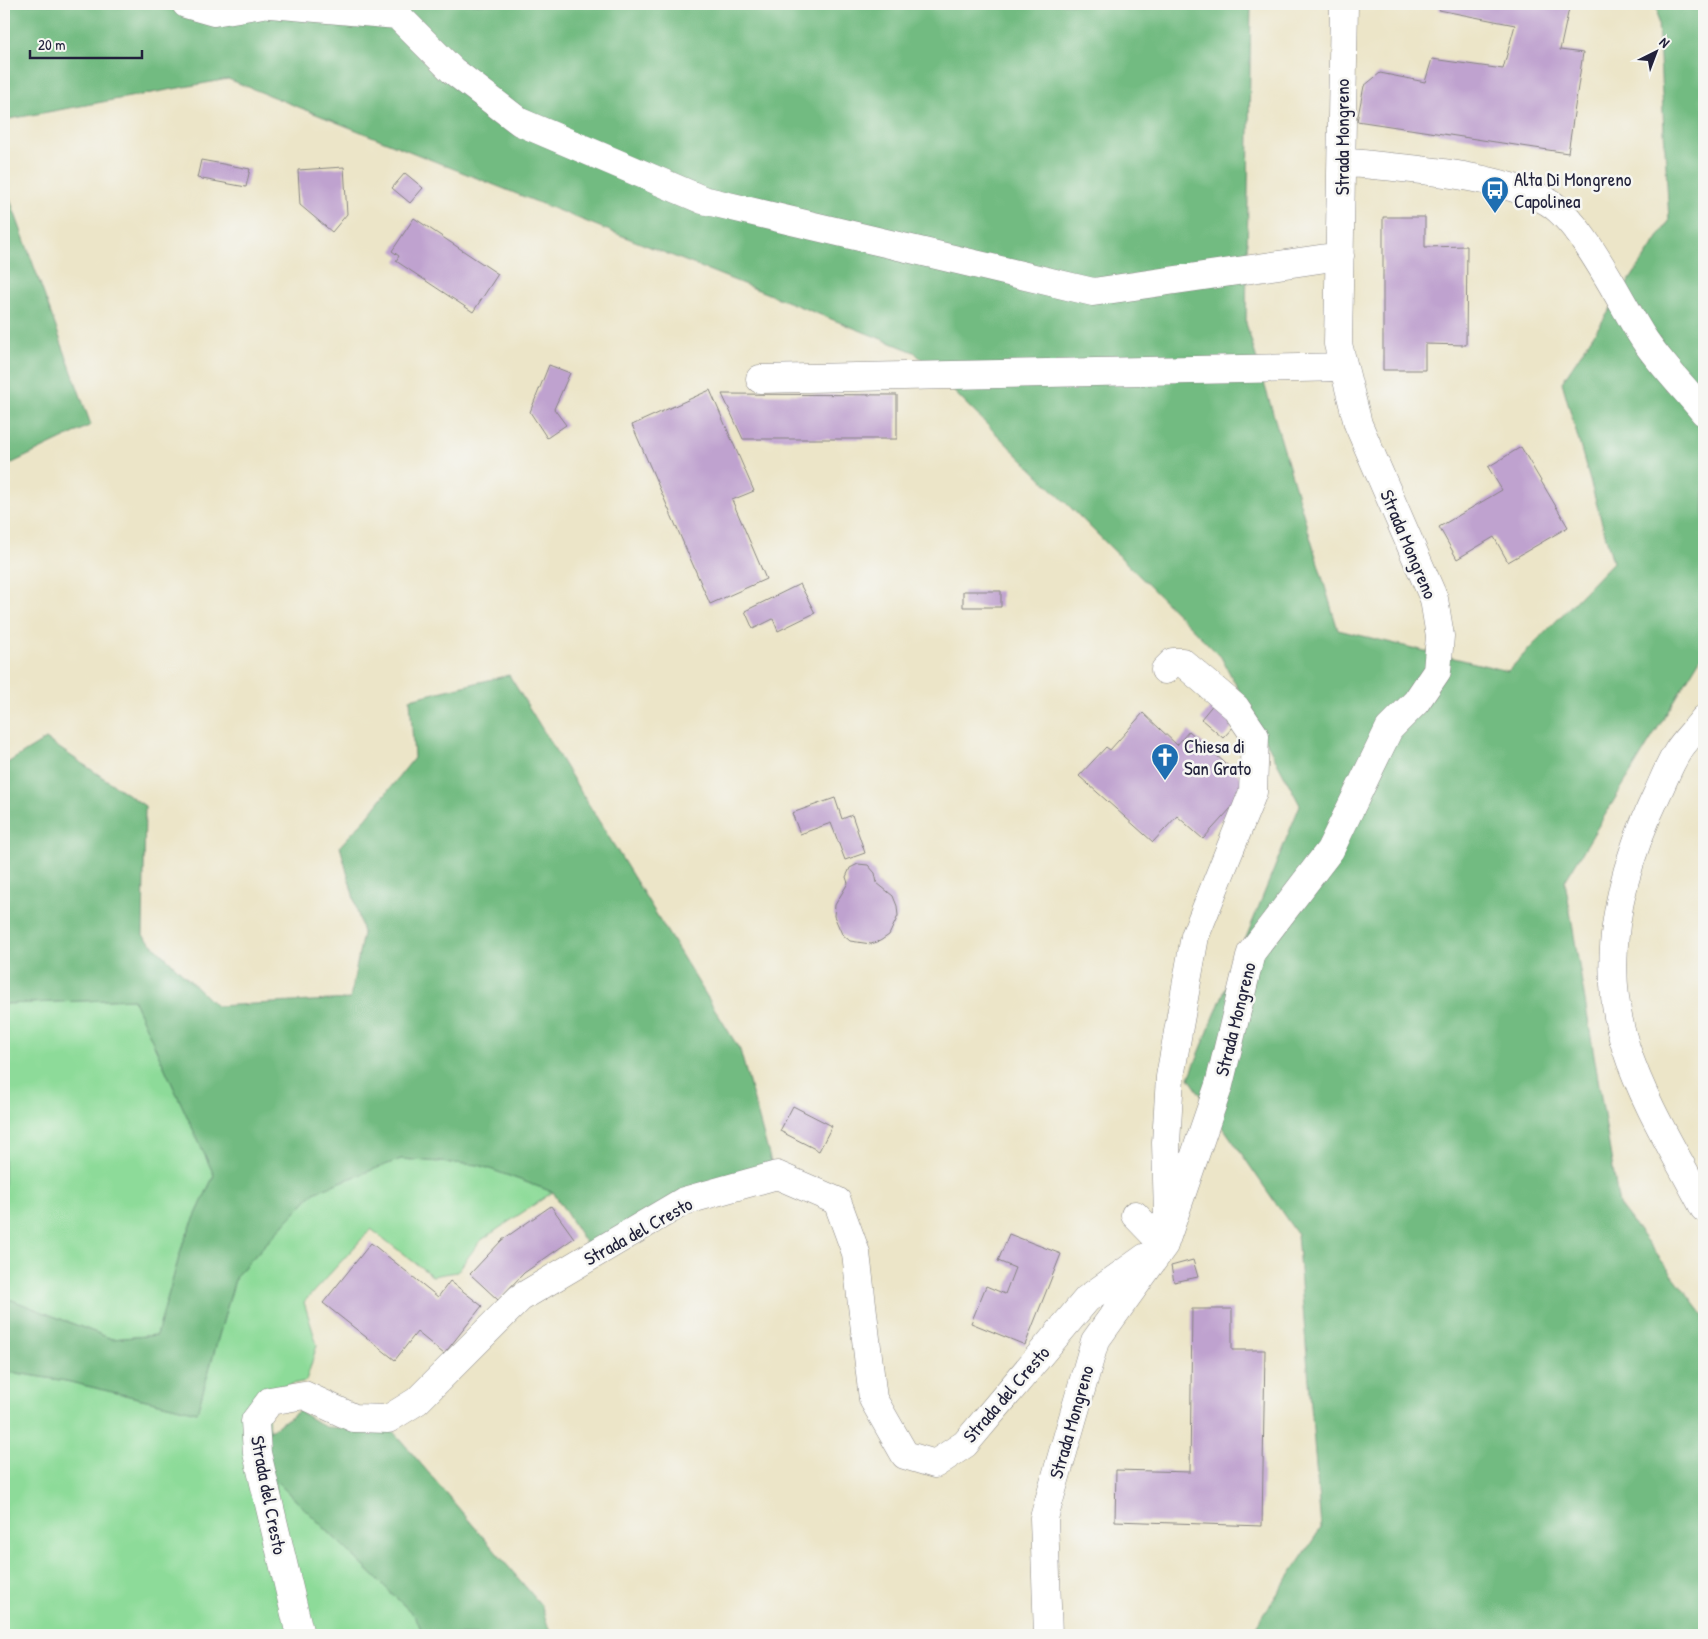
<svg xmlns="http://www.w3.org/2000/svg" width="1708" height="1639" font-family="'Patrick Hand',sans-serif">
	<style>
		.green { fill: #8ddb99; stroke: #587e6a }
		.forest { fill: #72bb81; stroke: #4a6e5e }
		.building { fill: #bfa2cf }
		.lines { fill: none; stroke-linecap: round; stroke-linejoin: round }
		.street-casing { stroke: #878482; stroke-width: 29 }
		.street { stroke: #fff; stroke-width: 28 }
		.labels { text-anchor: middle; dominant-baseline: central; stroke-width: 5; stroke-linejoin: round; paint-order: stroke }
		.street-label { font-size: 19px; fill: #22223b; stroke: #f6f6f2 }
		.poi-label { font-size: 19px; fill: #22223b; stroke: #f6f6f2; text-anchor: start }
	</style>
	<rect width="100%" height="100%" fill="#f6f6f2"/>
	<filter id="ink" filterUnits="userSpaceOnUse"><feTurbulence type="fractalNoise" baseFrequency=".02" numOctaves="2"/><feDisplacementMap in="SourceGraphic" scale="10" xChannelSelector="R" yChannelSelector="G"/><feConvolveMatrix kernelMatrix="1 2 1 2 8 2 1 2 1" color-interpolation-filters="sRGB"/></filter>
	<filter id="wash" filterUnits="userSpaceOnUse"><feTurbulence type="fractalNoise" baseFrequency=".0096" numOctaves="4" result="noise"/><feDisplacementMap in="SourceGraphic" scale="20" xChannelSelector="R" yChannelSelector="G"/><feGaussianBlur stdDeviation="1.12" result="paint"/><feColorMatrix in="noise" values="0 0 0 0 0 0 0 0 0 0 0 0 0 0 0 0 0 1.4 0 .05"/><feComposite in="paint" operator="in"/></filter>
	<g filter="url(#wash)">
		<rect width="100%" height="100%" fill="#ece5c8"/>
		<!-- green -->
		<path class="green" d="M133,999L214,1175L183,1243L157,1335L112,1339L12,1300L4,1299V1004Z
			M401,1159L479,1165L553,1192L480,1241L457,1272L432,1276L371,1229L304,1302L317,1345L306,1381L265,1390L291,1635H4V1371L66,1381L197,1412L236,1276L314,1192Z
			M271,1476L416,1617L423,1635H307Z"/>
		<!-- forest -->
		<path class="forest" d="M4,4H1251L1246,323L1338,630L1508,671L1613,562L1562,382L1669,221L1657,4H1704V652L1565,881L1619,1205L1704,1316V1635H1250L1321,1528L1297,1234L1189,1078L1300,805L1221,657L914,352L228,79L4,120Z
			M4,183L91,425L4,467Z
			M509,675L740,1050L772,1166L588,1247L553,1192L479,1165L401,1159L314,1192L236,1276L197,1412L66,1381L4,1371V1299L12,1300L112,1339L157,1335L183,1243L214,1175L133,999L4,1004V765L46,739L145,806L143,935L216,1006L350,999L363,933L340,846L367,817L414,758L410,699Z
			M299,1411L325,1427L393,1431L541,1605L551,1635H423L416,1617L271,1476L261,1437Z"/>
		<g id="blocks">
			<!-- building -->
			<path class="building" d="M1440,4H1570L1560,50L1583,53L1568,153L1357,121L1364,86L1380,73L1425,82L1432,59L1503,69L1515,25L1439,10Z
				M201,160L250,169L246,187L197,178Z
				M344,167L347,214L332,232L300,205L298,170Z
				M405,173L423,188L410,203L392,188Z
				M1383,217H1425V247L1467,246L1466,345L1425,344V370H1383Z
				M414,218L498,274L473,312L396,261L399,256L392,251Z
				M549,365L570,373L554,409L566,425L547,438L530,412Z
				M710,390L754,491L732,500L766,579L710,604L632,425Z
				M722,394L897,395V439H743Z
				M1521,447L1568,527L1508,562L1494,537L1457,559L1439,527L1502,490L1488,467Z
				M800,584L815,613L778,631L773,619L753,629L745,611Z
				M963,591H1001V607H963Z
				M1215,702L1237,723L1223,738L1201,719Z
				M1143,713L1177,745L1189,731L1251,786L1203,839L1177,816L1153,842L1079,776L1106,747L1110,750Z
				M835,798L842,819L852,815L865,853L845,860L831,823L800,834L792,813Z
				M858,864L868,865L875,873L877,883L893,896L897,906L898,916L889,935L880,941L871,944L850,941L842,934L834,916L835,905L848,883L846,877L850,868Z
				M793,1106L832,1126L819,1151L780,1131Z
				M551,1206L574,1238L524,1273L498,1300L470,1274L502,1240Z
				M1009,1234L1061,1254L1025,1345L971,1323L986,1286L1005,1294L1015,1268L998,1261Z
				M371,1243L438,1297L450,1281L482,1306L444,1354L417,1332L395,1360L323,1303Z
				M1193,1260L1198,1277L1174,1282L1171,1266Z
				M1192,1309H1232V1350H1265L1262,1526L1115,1521L1116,1470L1190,1472Z"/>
		</g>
	</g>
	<g filter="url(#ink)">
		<use href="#blocks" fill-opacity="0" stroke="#878482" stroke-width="1"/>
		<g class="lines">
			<!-- street casing -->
			<g class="street-casing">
				<path id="street" d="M186,4L214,12L263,4
					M270,4L397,15L452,70L520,122L703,200L1093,292L1340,256
					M1342,162C1406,169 1484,172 1543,199C1580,216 1619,300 1642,336C1659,363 1684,387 1704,412
					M760,379L1344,367
					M1165,670L1173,662H1182L1236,708L1255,736L1253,792L1195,936L1170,1077L1166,1143L1168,1215
					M1704,719C1696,730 1685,740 1678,751C1670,763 1664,779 1658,792C1620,871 1598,962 1626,1048C1644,1104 1677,1156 1704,1208
					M1135,1215L1164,1245
					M300,1635L257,1453L255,1421L270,1401L304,1395L354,1418L388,1419L417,1401L520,1298L684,1201L777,1175L837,1201L856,1253L873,1399L905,1455L935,1464L965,1444L1087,1299L1146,1257
					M1048,1635L1044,1518L1095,1341L1164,1245L1219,1085L1251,953L1330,850L1389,729L1416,702L1437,671L1440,636L1434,599L1358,424L1338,344L1344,4"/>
			</g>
			<!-- street -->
			<use href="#street" class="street"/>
		</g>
	</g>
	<!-- icons -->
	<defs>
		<g id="bus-pin" transform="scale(1.4375)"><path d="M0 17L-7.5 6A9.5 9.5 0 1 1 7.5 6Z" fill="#1f6fb2" stroke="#f6f6f2"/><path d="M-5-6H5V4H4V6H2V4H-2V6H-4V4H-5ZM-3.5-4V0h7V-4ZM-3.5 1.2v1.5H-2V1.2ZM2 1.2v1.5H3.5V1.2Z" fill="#fff"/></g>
		<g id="church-pin" transform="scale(1.4375)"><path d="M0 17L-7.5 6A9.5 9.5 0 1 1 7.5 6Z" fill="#1f6fb2" stroke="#f6f6f2"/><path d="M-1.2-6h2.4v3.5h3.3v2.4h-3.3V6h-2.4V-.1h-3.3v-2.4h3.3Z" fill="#fff"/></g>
	</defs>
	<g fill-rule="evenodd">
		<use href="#bus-pin" x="1495" y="190"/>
		<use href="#church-pin" x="1165" y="757"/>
	</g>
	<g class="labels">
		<!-- street labels -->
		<g class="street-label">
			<text transform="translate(1342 137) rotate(-90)">Strada Mongreno</text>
			<text transform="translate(1409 544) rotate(67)">Strada Mongreno</text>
			<text transform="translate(1235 1019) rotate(-76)">Strada Mongreno</text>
			<text transform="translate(638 1231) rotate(-29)">Strada del Cresto</text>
			<text transform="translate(1006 1394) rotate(-49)">Strada del Cresto</text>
			<text transform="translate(1071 1422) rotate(-74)">Strada Mongreno</text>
			<text transform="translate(269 1495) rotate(79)">Strada del Cresto</text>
		</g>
		<!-- poi labels -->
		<g class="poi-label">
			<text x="1514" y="179">Alta Di Mongreno<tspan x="1514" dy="22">Capolinea</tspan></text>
			<text x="1184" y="746">Chiesa di<tspan x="1184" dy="22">San Grato</tspan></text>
		</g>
	</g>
	<!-- margin -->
	<rect width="1708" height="1639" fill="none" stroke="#f6f6f2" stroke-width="20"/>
	<!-- north arrow -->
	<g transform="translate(1656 52) rotate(42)" stroke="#f6f6f2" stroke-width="4" paint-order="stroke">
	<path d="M0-4L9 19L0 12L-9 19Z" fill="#22223b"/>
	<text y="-8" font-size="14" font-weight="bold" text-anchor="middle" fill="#22223b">N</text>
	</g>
	<!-- scale -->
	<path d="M30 50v8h112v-8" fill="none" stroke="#22223b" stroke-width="2.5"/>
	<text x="38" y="50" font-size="15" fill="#22223b" stroke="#f6f6f2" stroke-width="4" paint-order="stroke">20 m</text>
</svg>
